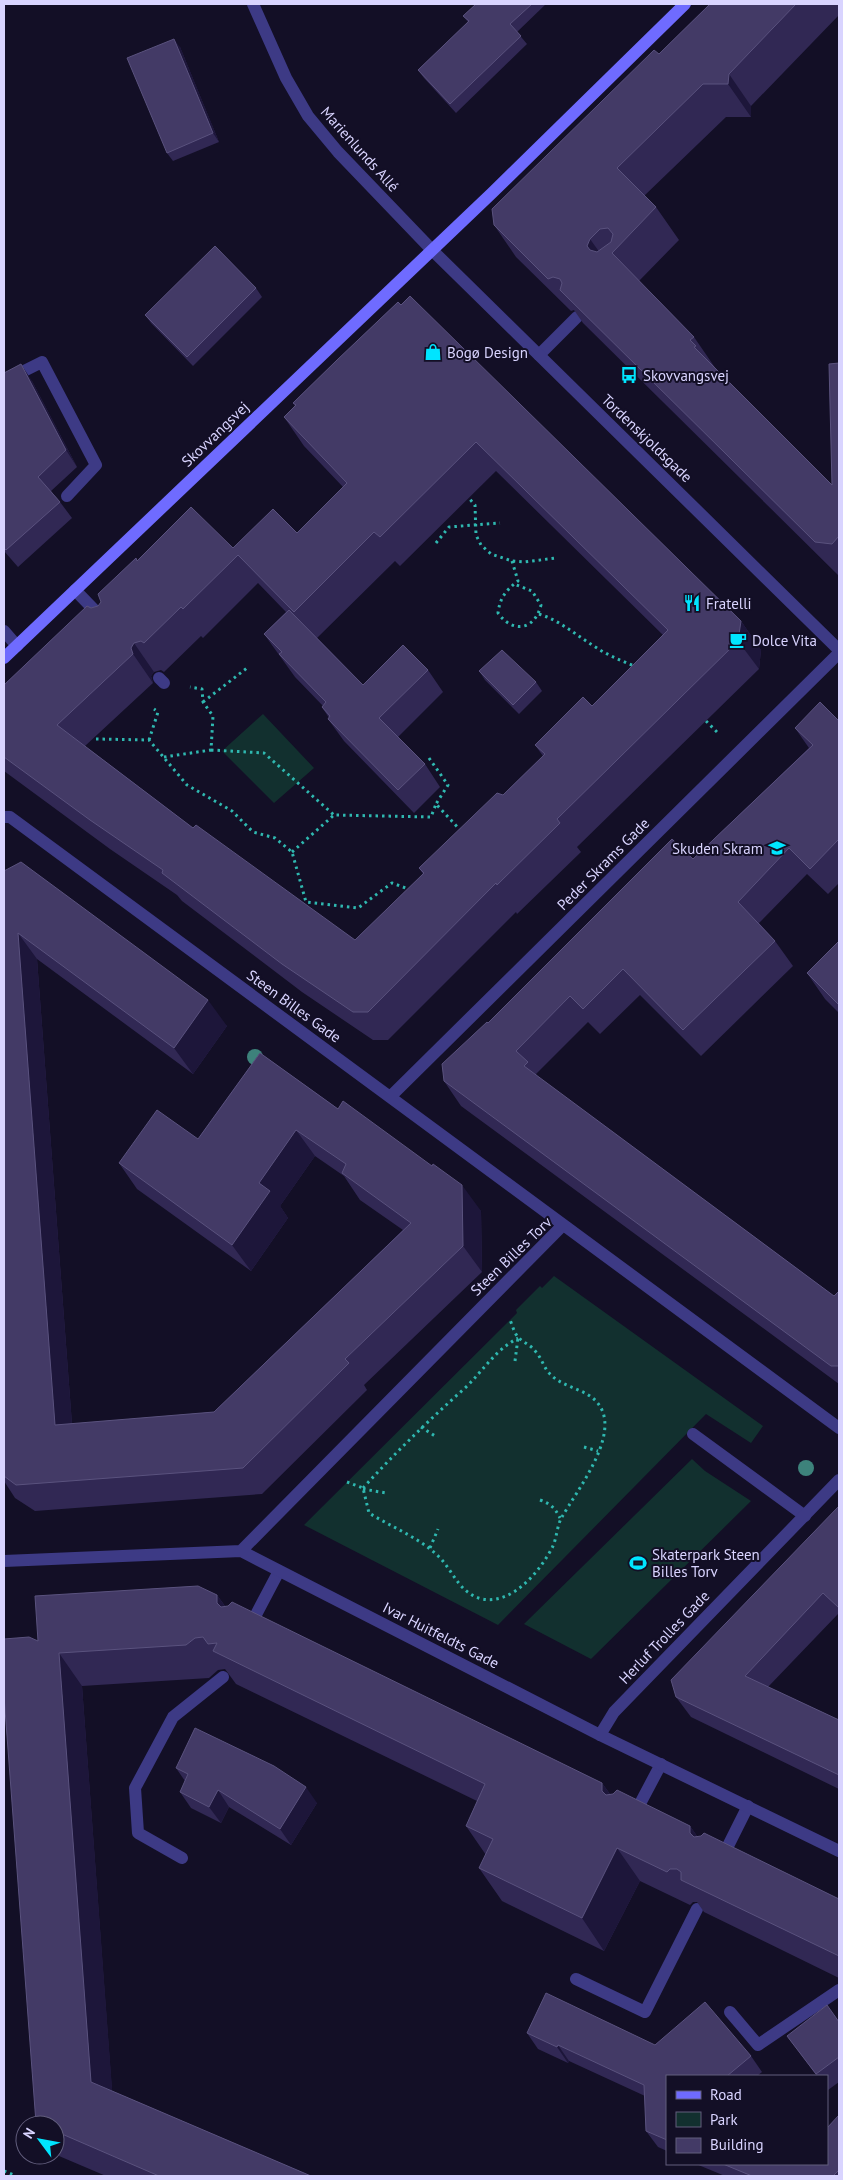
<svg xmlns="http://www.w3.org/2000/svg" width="843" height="2180" font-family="'PT Sans',sans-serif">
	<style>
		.green { fill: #12302f }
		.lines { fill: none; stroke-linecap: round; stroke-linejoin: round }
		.path { stroke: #2fb8b0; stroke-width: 3; stroke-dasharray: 2.5 4; stroke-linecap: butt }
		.lane { stroke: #3d3a85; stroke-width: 12 }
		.street { stroke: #3d3a85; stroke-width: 12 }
		.secondary { stroke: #6f6bff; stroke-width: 12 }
		.tree { fill: #3d827b }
		.wall { fill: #312854; fill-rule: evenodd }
		.shaded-wall { fill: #1d163a }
		.building { fill: #433a66; stroke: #5a527e; fill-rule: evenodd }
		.labels { text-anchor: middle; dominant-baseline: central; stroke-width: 4; stroke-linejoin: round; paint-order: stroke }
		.street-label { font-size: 15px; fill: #d9d4ff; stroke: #130f26 }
		.poi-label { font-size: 15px; fill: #d9d4ff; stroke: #130f26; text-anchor: start }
	</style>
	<rect width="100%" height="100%" fill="#130f26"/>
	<!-- green -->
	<path class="green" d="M263,714L314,768L274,803L222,751Z
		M554,1276L763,1426L751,1443L706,1414L498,1625L304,1525L517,1313L516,1310L540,1286L542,1288Z
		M692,1459L705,1471L751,1501L591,1659L524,1624Z"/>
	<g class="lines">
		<!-- path -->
		<path class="path" d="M466,495L475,505L476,535L481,545L491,554L512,561L524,562L556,558
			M436,543L449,527L500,523
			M512,561L518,581C505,591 500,598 498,613C513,634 535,630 541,605L532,591L514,584
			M539,614C561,621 577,636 597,648C609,656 623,661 636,667
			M203,702L247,668
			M706,721L718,733
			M96,739L149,740L187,785L232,811L253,832L275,838L292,852L306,902L358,908L392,883L411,890
			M149,740L158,712L154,709
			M211,750L264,753L334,815
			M164,757L211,750L213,716L203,702L202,689L190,687
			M429,758L448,785L436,804
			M292,852L334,815L431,817L436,804L462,832
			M515,1361L518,1338
			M421,1427L435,1436
			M584,1447L598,1451
			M347,1482L363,1488L369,1513C393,1528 423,1539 442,1560C454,1574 461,1594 482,1599C513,1605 541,1570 553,1546C557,1537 557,1525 562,1517C576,1492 616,1441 602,1410C592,1388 565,1390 550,1374C544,1368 542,1359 536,1352C531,1345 524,1343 519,1338C514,1334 512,1323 509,1318
			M363,1488C395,1453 429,1420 465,1388C484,1370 494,1351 518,1338
			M363,1489L386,1493
			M540,1500C551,1504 555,1508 560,1518
			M430,1548L438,1529
			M4,2171L16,2176"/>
		<!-- lane -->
		<path class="lane" d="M539,355L577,317
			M4,381L42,362L96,465L67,496
			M75,590L104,620
			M4,631L17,646
			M159,678L164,683
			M693,1434L805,1516
			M249,1628L279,1571
			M633,1817L661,1764
			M182,1858L138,1833L135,1788L173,1717L223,1677
			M721,1860L748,1806
			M576,1979L645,2012L697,1909
			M730,2012L758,2045L839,1990"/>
		<!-- street -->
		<path class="street" d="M253,4L286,78L308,116L338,152L432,250L839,650
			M4,817H10L839,1428
			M390,1097L839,653
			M241,1551L563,1225
			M4,1561L241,1551L600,1735L839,1851
			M600,1735L614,1712L839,1480"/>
		<!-- secondary -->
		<path class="secondary" d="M4,658L492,193L685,4"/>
	</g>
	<!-- trees -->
	<g class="tree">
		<circle cx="255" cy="1057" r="8"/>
		<circle cx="806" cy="1468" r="8"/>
	</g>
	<!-- wall -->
	<path class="wall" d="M476,4H546L517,32L527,44L456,113L424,78L418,70L468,22L463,16Z
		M710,4H839V15L751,106V117H726L644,196L656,207L679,240L639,281L694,337L716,369L832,485L839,363V575H838L583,323L574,310L571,311L516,257L494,225L659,54Z
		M180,47L219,142L173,161L167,153Z
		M256,288L262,297L193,366L151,323L145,315Z
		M398,302L741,621L761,650L759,669L577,847L581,852L517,914L516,912L388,1040H373L302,992L182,901L177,895L110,849L4,771V685L91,608L98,606L137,561L233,548L297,533L343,487L304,446L284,417L295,406L293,403ZM496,471L663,635L592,706L535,745L543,756L503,795L419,868L423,874L355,940L193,828L85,746L153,683L151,676L154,672L161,670L164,672L201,636L203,638L258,583L286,612L264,634L295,677L323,706L322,707L329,718L328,719L344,741L414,813L440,787L425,764L398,737L443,692L428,670L363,685L317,638L395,561L400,566Z
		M4,373L32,381L77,467L51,491L60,502L72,518L18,567L4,551Z
		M479,671L536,682L542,691L519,714L485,680Z
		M839,721V883L828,894L807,874L759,923L775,941L793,966L701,1056L640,995L600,1034L588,1022L536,1074L538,1077L834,1296L839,1291V1384L461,1106L444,1081L488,1023L693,859L809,748L795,728Z
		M4,871L227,1026L193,1074L37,959L72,1424L214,1412L403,1230L360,1200L344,1176L315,1156L280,1206L288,1218L251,1271L137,1189L119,1163L198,1139L260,1053L481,1211L482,1272L364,1385L367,1390L262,1494L35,1511L15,1498L4,1481Z
		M839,941V1013L825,999L807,973Z
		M839,1506V1615L838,1614L768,1687L839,1720V1789L691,1717L676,1697Z
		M217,1595L225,1606L602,1783L610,1794L690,1826L697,1836L839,1899V1978L704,1912L697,1902H693L690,1905L640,1881L604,1951L502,1901L479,1868L486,1855L466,1826L477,1801L236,1684L225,1669L218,1670L209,1678L82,1686L112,2091L311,2176H106L59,2156L55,2150V2125H37L36,2123L38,1641Z
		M176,1768L317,1803L291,1845L229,1807L221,1823L191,1808L180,1792L185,1781Z
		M839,2022V2082L828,2090L827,2089V2076H817L787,2036Z
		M527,2033L655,2045L751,2056L762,2072L757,2076H667V2151L658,2147L646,2131L645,2096L569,2061L568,2063L538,2049Z
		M839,2115V2176H725L696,2164H827Z"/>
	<!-- shaded-wall -->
	<path class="shaded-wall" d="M174,39L180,47L219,142L213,133Z
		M729,74L751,106V117L728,84Z
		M590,239L613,271L590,250L587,246Z
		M21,364L32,381L77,467L66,450Z
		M741,621L761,650L759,669L738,641Z
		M134,643L154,672L151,676L153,683L133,654L131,648Z
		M18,933L37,959L74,1451L55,1425Z
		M208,1000L227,1026L193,1074L174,1048Z
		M296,1130L315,1156L280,1206L288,1218L251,1271L232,1245L259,1183Z
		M462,1185L481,1211L482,1272L463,1246Z
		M217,1595L240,1628L217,1603Z
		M59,1653L82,1686L114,2115L91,2082Z
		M602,1783L625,1816L602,1791Z
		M306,1787L317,1803L291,1845L280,1829Z
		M218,1790L229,1807L221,1823L209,1807Z
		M690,1826L713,1859L690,1833Z
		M617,1848L640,1881L604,1951L582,1918Z
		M558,2045L569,2061L568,2063L557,2047Z"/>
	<!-- building -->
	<path class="building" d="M476,4H532L510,24L521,36L450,104L418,70L469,21L463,16Z
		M710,4H796L729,74L728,84H703L617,168L656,207L612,253L694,337L690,340L696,346L694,347L832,485L829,364L839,363V536L832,544L815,542L560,290L562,283L560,279L553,277L548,279L494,225L492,209L654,50L659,54ZM608,228L613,234L611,242L597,252L590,250L587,246L590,239L600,229Z
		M174,39L213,133L167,153L127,58Z
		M215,246L256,288L187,357L145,315Z
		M410,296L741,621L738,641L557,819L560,823L497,885L496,883L368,1012H353L282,964L162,873L163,870L90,820L4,757V685L87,606L91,608L98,606L101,602L98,594L136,558L137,561L191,507L233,548L273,509L297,533L347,483L284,417L296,405L293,403L337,360L398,302L401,305ZM476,442L668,630L592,706L583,697L535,745L545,754L503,795L497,793L419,868L424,873L355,940L196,825L193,828L57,725L133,654L131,648L134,643L141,641L144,643L181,607L183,609L238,555L294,612L374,532L380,537Z
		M21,364L66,450L38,477L60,502L6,550L4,548V373Z
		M289,610L363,685L403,645L428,670L379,718L425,764L398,790L328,719L330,716L322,707L326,702L279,654L282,652L264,634Z
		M502,650L536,682L513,705L479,671Z
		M820,702L839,721V839L810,869L789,848L738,902L775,941L683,1030L623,969L583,1009L570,996L516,1051L528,1062L524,1066L834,1296L839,1291V1366H831L444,1081L442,1064L487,1022L488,1023L672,839L693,859L813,745L795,728Z
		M21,862L208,1000L174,1048L18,933L55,1425L214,1412L411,1223L342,1173L346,1164L296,1130L259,1183L270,1191L232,1245L119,1163L157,1110L198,1139L260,1053L338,1109L343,1101L432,1166L433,1164L462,1185L463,1246L345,1359L349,1363L243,1468L16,1485L4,1476V871Z
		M839,941V1005L807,973Z
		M839,1506V1608L823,1593L745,1676L839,1720V1775L676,1697L671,1680Z
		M198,1586L217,1595V1603L221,1607L228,1606L232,1602L602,1783V1791L606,1795L613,1794L617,1790L690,1826V1833L694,1837L701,1836L704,1833L839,1899V1956L681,1880V1872L677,1869H670L667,1872L617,1848L582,1918L479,1868L493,1839L466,1826L485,1784L213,1651L217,1643L208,1644L203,1637L195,1638L186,1645L59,1653L91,2082L311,2176H159L55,2131V2125H40L36,2123L4,1696V1639L29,1637L38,1641L35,1596Z
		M195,1728L274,1766L306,1787L280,1829L218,1790L209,1807L180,1792L188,1774L176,1768Z
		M546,1993L655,2045L705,2002L751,2056L727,2076H667V2140L646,2131L644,2085L558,2045L557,2047L527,2033Z
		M827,2005L839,2022V2057L816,2074L787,2036Z
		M839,2115V2170L833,2176H752L723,2164H827V2128Z"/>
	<!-- icons -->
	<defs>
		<g id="shop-bare" transform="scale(1.35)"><path d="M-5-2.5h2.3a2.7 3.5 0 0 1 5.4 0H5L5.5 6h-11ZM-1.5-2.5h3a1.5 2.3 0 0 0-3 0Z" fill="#00e5ff" stroke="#130f26" stroke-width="2.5" paint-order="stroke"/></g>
		<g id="bus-bare" transform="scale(1.35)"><path d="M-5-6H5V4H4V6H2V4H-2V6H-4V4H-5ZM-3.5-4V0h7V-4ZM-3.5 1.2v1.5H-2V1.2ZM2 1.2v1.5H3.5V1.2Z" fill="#00e5ff" stroke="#130f26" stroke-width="2.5" paint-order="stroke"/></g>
		<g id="restaurant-bare" transform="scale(1.35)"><path d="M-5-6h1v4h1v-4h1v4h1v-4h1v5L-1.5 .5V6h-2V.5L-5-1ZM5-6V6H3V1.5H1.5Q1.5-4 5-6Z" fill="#00e5ff" stroke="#130f26" stroke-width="2.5" paint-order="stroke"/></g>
		<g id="cafe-bare" transform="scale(1.35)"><path d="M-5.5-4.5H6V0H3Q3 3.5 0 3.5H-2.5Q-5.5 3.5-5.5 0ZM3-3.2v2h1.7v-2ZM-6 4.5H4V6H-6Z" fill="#00e5ff" stroke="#130f26" stroke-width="2.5" paint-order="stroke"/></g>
		<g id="school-bare" transform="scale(1.35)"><path d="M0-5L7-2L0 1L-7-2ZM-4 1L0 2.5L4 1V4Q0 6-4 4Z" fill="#00e5ff" stroke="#130f26" stroke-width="2.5" paint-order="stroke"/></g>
		<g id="stadium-bare" transform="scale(1.35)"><path d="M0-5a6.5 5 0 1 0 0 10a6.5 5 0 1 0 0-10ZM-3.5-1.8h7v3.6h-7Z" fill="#00e5ff" stroke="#130f26" stroke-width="2.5" paint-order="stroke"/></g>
	</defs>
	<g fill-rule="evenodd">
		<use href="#shop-bare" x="433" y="352"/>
		<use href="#bus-bare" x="629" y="375"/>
		<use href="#restaurant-bare" x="692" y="603"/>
		<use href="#cafe-bare" x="738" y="640"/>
		<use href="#school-bare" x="777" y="848"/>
		<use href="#stadium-bare" x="638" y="1563"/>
	</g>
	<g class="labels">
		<!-- street labels -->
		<g class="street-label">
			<text transform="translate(360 149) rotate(48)">Marienlunds Allé</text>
			<text transform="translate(215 434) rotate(-44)">Skovvangsvej</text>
			<text transform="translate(647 438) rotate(44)">Tordenskjoldsgade</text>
			<text transform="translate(603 864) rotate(-45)">Peder Skrams Gade</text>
			<text transform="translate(294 1006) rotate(36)">Steen Billes Gade</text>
			<text transform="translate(511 1256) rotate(-44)">Steen Billes Torv</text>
			<text transform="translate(441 1635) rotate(27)">Ivar Huitfeldts Gade</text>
			<text transform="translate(664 1637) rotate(-46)">Herluf Trolles Gade</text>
		</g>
		<!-- poi labels -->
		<g class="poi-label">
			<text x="447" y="352">Bogø Design</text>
			<text x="643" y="375">Skovvangsvej</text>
			<text x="706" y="603">Fratelli</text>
			<text x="752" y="640">Dolce Vita</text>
			<text x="763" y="848" text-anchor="end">Skuden Skram</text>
			<text x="652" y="1554">Skaterpark Steen<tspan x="652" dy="17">Billes Torv</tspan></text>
		</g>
	</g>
	<!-- border -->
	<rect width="843" height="2180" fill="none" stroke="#d9d4ff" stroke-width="10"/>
	<!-- legend -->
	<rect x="666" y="2075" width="162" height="90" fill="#130f26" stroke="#625e7d"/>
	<rect x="676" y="2091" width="25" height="8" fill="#6f6bff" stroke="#625e7d"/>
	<text x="710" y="2100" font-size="15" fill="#d9d4ff">Road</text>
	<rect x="676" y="2112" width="25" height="15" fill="#12302f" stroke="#625e7d"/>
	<text x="710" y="2125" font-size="15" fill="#d9d4ff">Park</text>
	<rect x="676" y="2138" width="25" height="15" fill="#433a66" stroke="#625e7d"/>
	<text x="710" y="2150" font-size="15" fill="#d9d4ff">Building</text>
	<!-- north arrow -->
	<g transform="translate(40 2140) rotate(302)"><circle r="24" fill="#130f26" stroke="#625e7d"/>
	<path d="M0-4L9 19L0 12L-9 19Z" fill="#00e5ff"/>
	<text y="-8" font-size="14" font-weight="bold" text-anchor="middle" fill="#d9d4ff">N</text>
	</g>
</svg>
